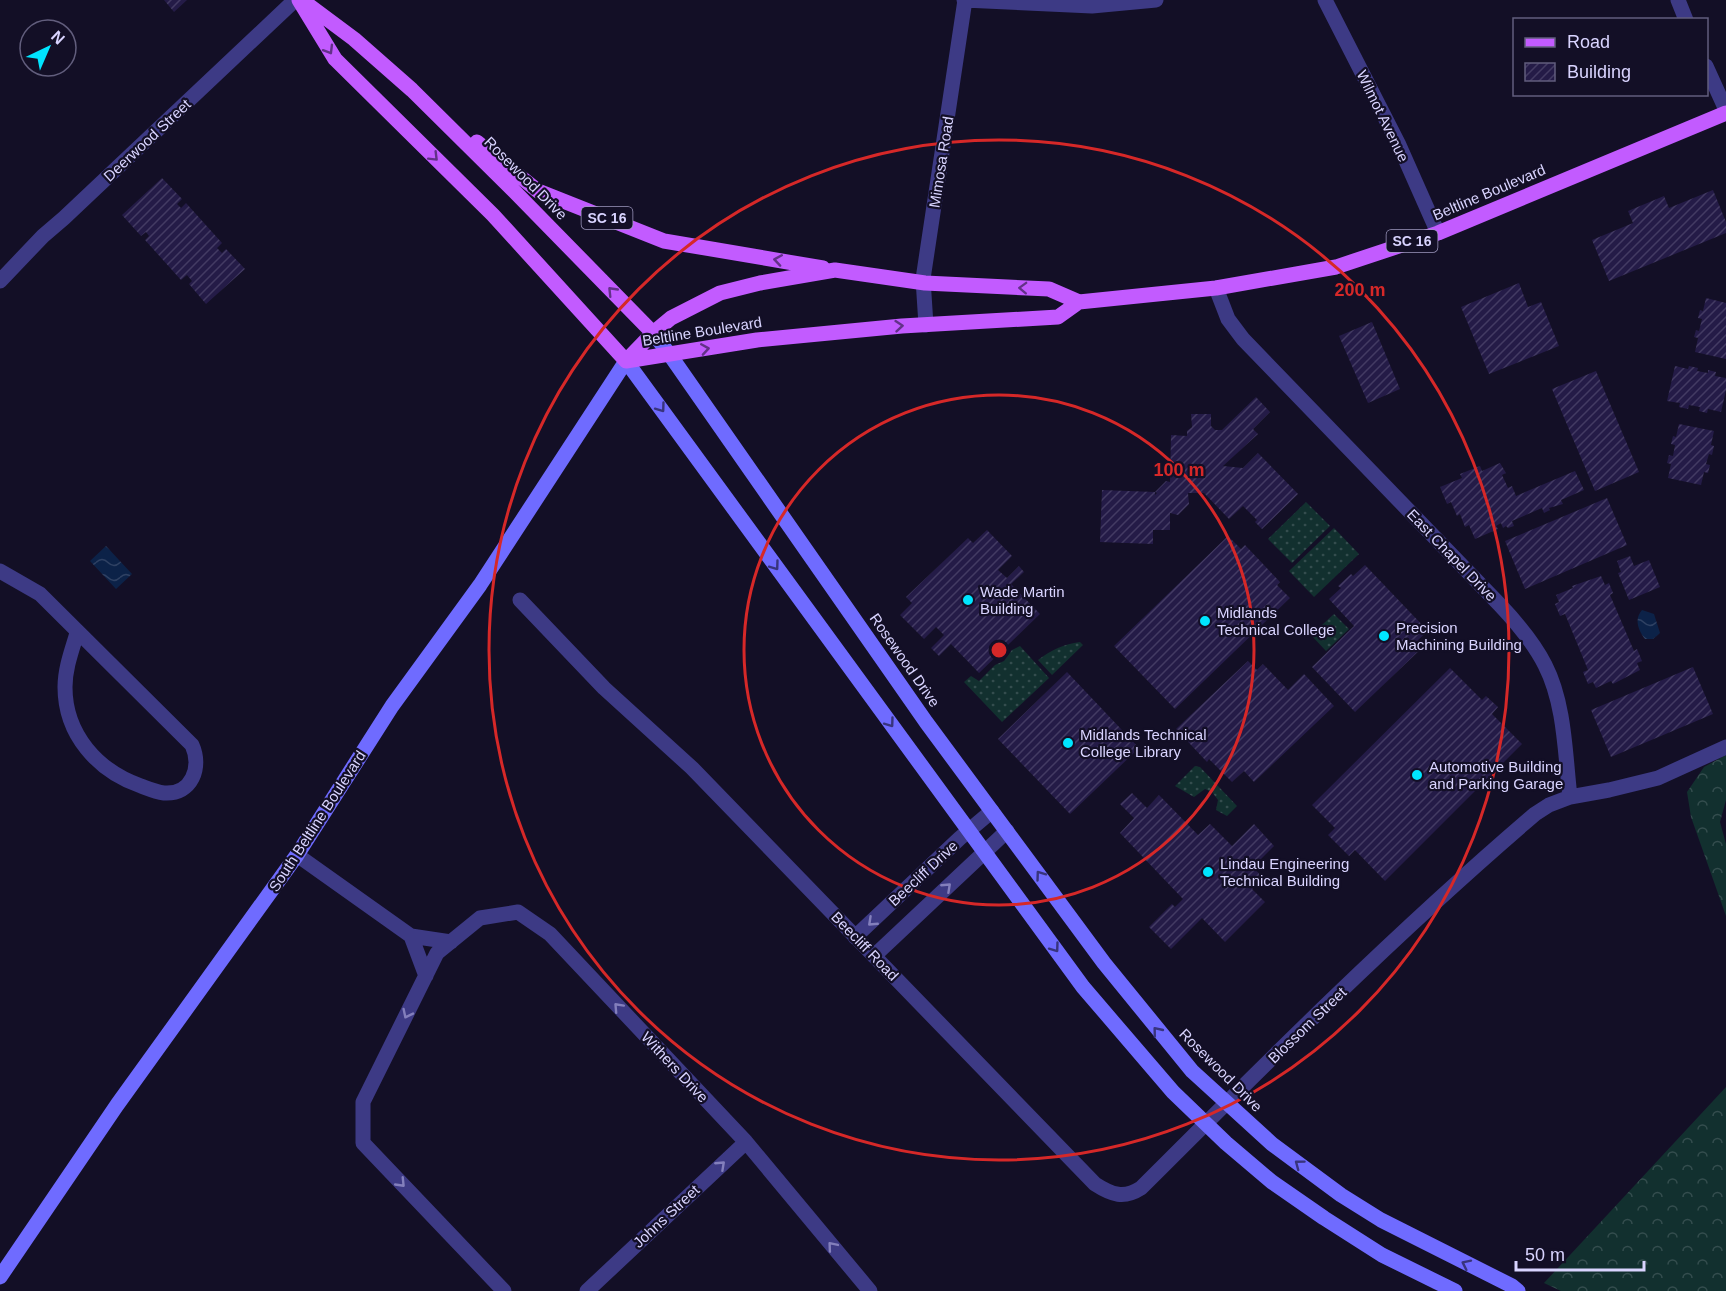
<svg xmlns="http://www.w3.org/2000/svg" width="1726" height="1291" font-family="Helvetica,sans-serif">
	<style>
		.grass { fill: url(#grass-dots) }
		.forest { fill: url(#forest-crowns) }
		.water { fill: url(#water-waves) }
		.building { fill: url(#building-hatch) }
		.lines { fill: none; stroke-linecap: round; stroke-linejoin: round }
		.minor { stroke: #3d3a85; stroke-width: 15 }
		.secondary { stroke: #6f6bff; stroke-width: 15 }
		.primary { stroke: #c25bff; stroke-width: 15 }
		.oneway { stroke: #623188 }
		.oneway2 { stroke: #38347d }
		.oneway3 { stroke: #837fbc }
		.ring { fill: none; stroke: #d62828; stroke-width: 3 }
		.poi-dot { fill: #00e5ff; stroke: #130f26; stroke-width: 2 }
		.labels { text-anchor: middle; dominant-baseline: central; stroke-width: 4.5; stroke-linejoin: round; paint-order: stroke }
		.shield { fill: #130f26; stroke: #9e99be; stroke-width: 1.5 }
		.shield-label { font-size: 14px; font-weight: bold; fill: #d9d4ff }
		.street-label { font-size: 15px; fill: #d9d4ff; stroke: #130f26 }
		.poi-label { font-size: 15px; fill: #d9d4ff; stroke: #130f26; text-anchor: start }
		.centre { fill: #d62828; stroke: #130f26; stroke-width: 3 }
		.ring-label { font-size: 18px; text-anchor: middle; font-weight: bold; fill: #d62828; stroke: #130f26; stroke-width: 4.5; stroke-linejoin: round; paint-order: stroke }
	</style>
	<defs>
		<pattern id="grass-dots" width="8" height="8" patternUnits="userSpaceOnUse" patternTransform="scale(1.5)"><rect width="8" height="8" fill="#12302f"/><path d="M2 2h.1M6 6h.1" fill="none" stroke="#344d4e" stroke-width="1.8" stroke-linecap="round"/></pattern>
		<pattern id="forest-crowns" width="20" height="18" patternUnits="userSpaceOnUse" patternTransform="scale(1.5)"><rect width="20" height="18" fill="#12302f"/><path d="M2 6a3 3 0 1 1 6 0M12 15a3 3 0 1 1 6 0" fill="none" stroke="#344d4e"/></pattern>
		<pattern id="water-waves" width="16" height="10" patternUnits="userSpaceOnUse" patternTransform="scale(1.5)"><rect width="16" height="10" fill="#0c2248"/><path d="M0 5q4-4 8 0t8 0" fill="none" stroke="#2f4163"/></pattern>
		<pattern id="building-hatch" width="6" height="6" patternUnits="userSpaceOnUse" patternTransform="scale(1.5)"><rect width="6" height="6" fill="#241b47"/><path d="M-1 1l2-2M0 6l6-6M5 7l2-2" fill="none" stroke="#433b63"/></pattern>
	</defs>
	<rect width="100%" height="100%" fill="#130f26"/>
	<!-- grass -->
	<path class="grass" d="M1306,502L1330,526L1292,563L1268,539Z
		M1334,528L1359,554L1314,597L1289,571Z
		M1334,614L1349,629L1326,651L1311,635Z
		M1080,642L1083,645L1052,675L1038,660C1051,650 1064,644 1080,642Z
		M1020,646L1049,678L1002,722L964,682L971,676L979,681L995,665L1004,661L1012,650Z
		M1195,766L1200,767L1237,806L1227,816L1216,810L1218,800L1212,792L1205,789L1194,797L1175,786Z"/>
	<!-- forest -->
	<path class="forest" d="M1726,755V800L1720,822L1726,844V916L1691,817L1687,792L1704,767Z
		M1726,1087V1291H1561L1544,1283Z"/>
	<!-- water -->
	<path class="water" d="M106,546L132,574L116,589L90,561Z
		M1642,610L1654,614L1660,633L1653,639H1645C1638,630 1634,619 1642,610Z"/>
	<!-- building -->
	<path class="building" d="M164,0H187L174,12Z
		M162,178L182,199L177,204L181,208L186,203L222,243L217,248L222,253L226,249L245,269L206,304L189,284L192,281L187,275L181,280L145,240L149,236L146,232L141,236L122,215Z
		M1713,190L1726,222V233L1609,281L1592,240L1633,223L1628,211L1664,196L1669,208Z
		M1519,283L1528,307L1541,302L1559,346L1489,374L1461,307Z
		M1706,298L1726,303V359L1695,352L1698,338L1694,337L1696,330L1699,331L1702,319L1698,318L1700,310L1703,311Z
		M1372,322L1400,389L1368,403L1339,336Z
		M1675,366L1688,369L1689,366L1698,368L1697,371L1708,373V370L1716,372L1715,376L1726,378V390L1721,412L1708,409L1707,413L1699,411L1700,407L1689,405L1688,409L1679,407L1680,403L1667,401Z
		M1596,371L1639,472L1595,491L1552,389Z
		M1256,397L1270,412L1253,429L1258,434L1223,466L1243,468L1258,453L1298,494L1262,529L1255,522L1257,520L1243,506L1229,519L1204,493H1188L1189,504L1178,515L1170,513V530H1153V544L1100,542L1102,490L1155,492V495L1157,493L1155,492L1166,481L1170,482L1171,435L1187,436V431L1192,427L1191,414H1211V426L1215,430H1222Z
		M1679,424L1714,431L1711,445L1714,446L1712,455L1709,454L1706,464L1710,465L1708,473L1704,472L1701,485L1668,478L1671,464L1667,463L1669,455L1673,456L1675,445L1671,444L1673,436L1676,437Z
		M1500,463L1506,473L1502,475L1508,488L1512,486L1516,496L1575,471L1584,490L1561,500L1563,504L1549,508L1550,510L1544,513L1542,508L1512,521L1514,526L1508,528L1506,526L1503,528L1501,523L1496,526L1498,529L1475,539L1469,525L1465,527L1460,514L1457,516L1451,502L1447,504L1440,487L1462,478L1460,474L1480,466L1482,471Z
		M1607,498L1627,545L1525,589L1505,541Z
		M987,530L1012,556L998,570L1007,578L1019,566L1024,572L1011,584L1040,614L979,673L951,644L939,656L931,648L944,635L936,627L924,639L900,615L912,603L906,597L968,538L973,543Z
		M1228,536L1241,549L1245,545L1280,582L1277,585L1290,598L1175,709L1114,646Z
		M1630,556L1634,566L1649,560L1660,587L1629,600L1618,573L1621,572L1617,561Z
		M1365,565L1428,631L1418,640L1424,646L1355,712L1312,667L1354,626L1329,599L1341,588L1338,586L1351,574L1353,576Z
		M1601,576L1605,585L1609,583L1613,593L1610,595L1634,651L1637,649L1642,661L1637,663L1640,670L1613,684L1611,681L1596,688L1593,682L1588,684L1583,672L1588,670L1565,614L1560,616L1555,604L1559,602L1556,595L1573,588L1572,586Z
		M1248,661L1257,670L1263,664L1288,690L1304,674L1334,706L1254,782L1244,771L1232,782L1209,759L1207,762L1176,729Z
		M1693,667L1713,714L1611,757L1591,710Z
		M1450,668L1482,700L1486,696L1498,707L1492,714L1522,744L1385,881L1355,850L1349,856L1328,835L1335,828L1312,805Z
		M1067,672L1139,748L1070,814L998,739Z
		M1132,793L1147,808L1159,795L1198,835L1210,824L1232,846L1254,824L1274,846L1253,867L1263,878L1252,889L1265,902L1225,942L1202,918L1171,949L1149,927L1172,904L1175,907L1183,899L1120,833L1134,818L1120,804Z"/>
	<g class="lines">
		<!-- minor -->
		<path class="minor" d="M964,0L1092,6L1156,0
			M1325,0L1399,145L1438,233
			M1678,0L1686,20
			M1706,66L1726,110
			M0,281L43,236L64,218L295,0
			M926,325L923,279L965,0
			M0,571L40,594L192,745C202,767 192,795 164,793C156,792 149,789 141,786C98,771 65,735 65,687C65,668 72,650 77,633
			M520,600L604,688L692,768L1095,1184C1112,1195 1124,1199 1141,1188C1269,1060 1397,932 1535,814L1549,805L1570,797C1565,754 1565,704 1545,665C1534,643 1517,623 1500,605L1243,339L1228,319L1216,288
			M1570,797L1609,790L1658,778L1726,747
			M297,855L411,936L451,942
			M411,936L426,976
			M855,937L960,838L992,811
			M874,956L1007,831
			M504,1291L363,1143V1102L437,953L480,918L518,912L550,934L746,1142L870,1291
			M587,1291L746,1142"/>
		<!-- secondary -->
		<path class="secondary" d="M653,333L670,355L926,722L1104,963L1192,1071L1272,1144L1341,1195L1381,1220L1512,1286L1518,1291
			M0,1277L117,1105L297,855L392,706L480,585L626,361L1083,987L1173,1092L1226,1143L1272,1182L1324,1218L1382,1255L1455,1291"/>
		<!-- primary -->
		<path class="primary" d="M299,0L335,59L493,215L626,361
			M303,1L354,39L412,90L515,192L653,333
			M477,142L538,191L664,241L823,268
			M626,361L757,340L902,326L1058,317L1079,302L1216,288L1336,267L1438,233L1726,113
			M626,361L653,333L671,318L720,293L760,283L835,270L925,283L1049,289L1079,302"/>
	</g>
	<!-- one-way arrows -->
	<defs><path id="oneway-chevron" d="M-2-3.5L2.5 0L-2 3.5" fill="none" stroke-width="1.6" stroke-linecap="round" stroke-linejoin="round" transform="scale(1.5)"/></defs>
	<g class="oneway">
		<use href="#oneway-chevron" transform="translate(329 50) rotate(59)"/>
		<use href="#oneway-chevron" transform="translate(434 157) rotate(45)"/>
		<use href="#oneway-chevron" transform="translate(778 260) rotate(-171)"/>
		<use href="#oneway-chevron" transform="translate(1023 288) rotate(-178)"/>
		<use href="#oneway-chevron" transform="translate(612 291) rotate(-134)"/>
		<use href="#oneway-chevron" transform="translate(899 326) rotate(-5)"/>
		<use href="#oneway-chevron" transform="translate(705 349) rotate(-9)"/>
	</g>
	<g class="oneway2">
		<use href="#oneway-chevron" transform="translate(661 408) rotate(54)"/>
		<use href="#oneway-chevron" transform="translate(775 566) rotate(54)"/>
		<use href="#oneway-chevron" transform="translate(890 723) rotate(54)"/>
		<use href="#oneway-chevron" transform="translate(1040 875) rotate(-126)"/>
		<use href="#oneway-chevron" transform="translate(1055 948) rotate(54)"/>
		<use href="#oneway-chevron" transform="translate(1157 1031) rotate(-129)"/>
		<use href="#oneway-chevron" transform="translate(1299 1164) rotate(-143)"/>
		<use href="#oneway-chevron" transform="translate(1466 1264) rotate(-154)"/>
	</g>
	<g class="oneway3">
		<use href="#oneway-chevron" transform="translate(947 887) rotate(-43)"/>
		<use href="#oneway-chevron" transform="translate(872 922) rotate(137)"/>
		<use href="#oneway-chevron" transform="translate(618 1007) rotate(-133)"/>
		<use href="#oneway-chevron" transform="translate(407 1014) rotate(116)"/>
		<use href="#oneway-chevron" transform="translate(721 1165) rotate(-43)"/>
		<use href="#oneway-chevron" transform="translate(401 1183) rotate(46)"/>
		<use href="#oneway-chevron" transform="translate(832 1246) rotate(-130)"/>
	</g>
	<!-- distance rings -->
	<g class="ring">
		<circle cx="999" cy="650" r="255"/>
		<circle cx="999" cy="650" r="510"/>
	</g>
	<!-- markers -->
	<g class="poi-dot">
		<circle cx="968" cy="600" r="6"/>
		<circle cx="1205" cy="621" r="6"/>
		<circle cx="1384" cy="636" r="6"/>
		<circle cx="1068" cy="743" r="6"/>
		<circle cx="1417" cy="775" r="6"/>
		<circle cx="1208" cy="872" r="6"/>
	</g>
	<g class="labels">
		<!-- shield labels -->
		<g class="shield">
			<rect x="581.5" y="207" width="51" height="22" rx="4.5"/>
			<rect x="1386.5" y="230" width="51" height="22" rx="4.5"/>
		</g>
		<g class="shield-label">
			<text x="607" y="218">SC 16</text>
			<text x="1412" y="241">SC 16</text>
		</g>
		<!-- street labels -->
		<g class="street-label">
			<text transform="translate(1383 116) rotate(64)">Wilmot Avenue</text>
			<text transform="translate(147 140) rotate(-43)">Deerwood Street</text>
			<text transform="translate(941 162) rotate(-81)">Mimosa Road</text>
			<text transform="translate(526 178) rotate(45)">Rosewood Drive</text>
			<text transform="translate(1489 192) rotate(-23)">Beltline Boulevard</text>
			<text transform="translate(702 331) rotate(-9)">Beltline Boulevard</text>
			<text transform="translate(1452 555) rotate(46)">East Chapel Drive</text>
			<text transform="translate(905 660) rotate(55)">Rosewood Drive</text>
			<text transform="translate(317 821) rotate(-57)">South Beltline Boulevard</text>
			<text transform="translate(923 873) rotate(-43)">Beecliff Drive</text>
			<text transform="translate(865 946) rotate(46)">Beecliff Road</text>
			<text transform="translate(1307 1025) rotate(-44)">Blossom Street</text>
			<text transform="translate(675 1067) rotate(47)">Withers Drive</text>
			<text transform="translate(1221 1070) rotate(45)">Rosewood Drive</text>
			<text transform="translate(666 1216) rotate(-43)">Johns Street</text>
		</g>
		<!-- poi labels -->
		<g class="poi-label">
			<text x="980" y="591">Wade Martin<tspan x="980" dy="17">Building</tspan></text>
			<text x="1217" y="612">Midlands<tspan x="1217" dy="17">Technical College</tspan></text>
			<text x="1396" y="627">Precision<tspan x="1396" dy="17">Machining Building</tspan></text>
			<text x="1080" y="734">Midlands Technical<tspan x="1080" dy="17">College Library</tspan></text>
			<text x="1429" y="766">Automotive Building<tspan x="1429" dy="17">and Parking Garage</tspan></text>
			<text x="1220" y="863">Lindau Engineering<tspan x="1220" dy="17">Technical Building</tspan></text>
		</g>
	</g>
	<circle cx="999" cy="650" r="9" class="centre"/>
	<g class="ring-label">
		<text x="1360" y="296">200 m</text>
		<text x="1179" y="476">100 m</text>
	</g>
	<!-- legend -->
	<rect x="1513" y="18" width="195" height="78" fill="#130f26" stroke="#625e7d" stroke-width="1.5"/>
	<rect x="1525" y="38" width="30" height="9" fill="#c25bff" stroke="#625e7d" stroke-width="1.5"/>
	<text x="1567" y="48" font-size="18" fill="#d9d4ff">Road</text>
	<rect x="1525" y="63" width="30" height="18" fill="url(#building-hatch)" stroke="#625e7d" stroke-width="1.5"/>
	<text x="1567" y="78" font-size="18" fill="#d9d4ff">Building</text>
	<!-- north arrow -->
	<g transform="translate(48 48) rotate(44)"><circle r="28" fill="#130f26" stroke="#625e7d" stroke-width="1.5"/>
	<path d="M0-4.5L10 22L0 15L-10 22Z" fill="#00e5ff"/>
	<text y="-9" font-size="16" font-weight="bold" text-anchor="middle" fill="#d9d4ff">N</text>
	</g>
	<!-- scale -->
	<path d="M1516 1261v9h128v-9" fill="none" stroke="#d9d4ff" stroke-width="3"/>
	<text x="1525" y="1261" font-size="18" fill="#d9d4ff" stroke="#130f26" stroke-width="4.5" paint-order="stroke">50 m</text>
</svg>
